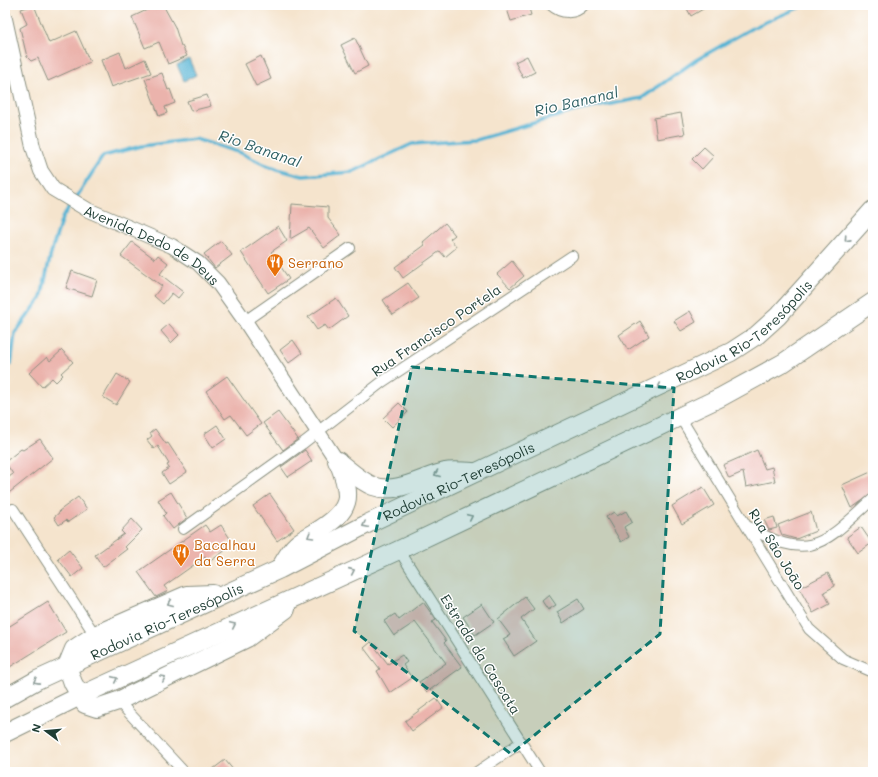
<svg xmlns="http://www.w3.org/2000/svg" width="878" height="777" font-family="Mali,sans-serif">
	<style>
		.water { fill: #56b4d4; stroke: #3a7884 }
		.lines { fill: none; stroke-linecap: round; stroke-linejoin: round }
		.stream { stroke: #56b4d4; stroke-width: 3.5 }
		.building { fill: #ebb3ac }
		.minor-casing { stroke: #8a9080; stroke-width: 12 }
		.secondary-casing { stroke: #8a9080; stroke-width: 16 }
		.motorway-casing { stroke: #8a9080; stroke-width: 20 }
		.minor { stroke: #fff; stroke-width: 10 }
		.secondary { stroke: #fff; stroke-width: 14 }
		.motorway { stroke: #fff; stroke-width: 18 }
		.oneway { stroke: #8f9e9a }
		.marked { fill: #0f766e; fill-opacity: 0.2; stroke: #0f766e; stroke-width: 3; stroke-dasharray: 8 5; stroke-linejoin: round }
		.labels { text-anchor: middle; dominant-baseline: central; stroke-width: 3; stroke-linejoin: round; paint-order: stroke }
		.street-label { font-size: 14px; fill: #1f3d34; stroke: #fff }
		.food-label { font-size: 14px; fill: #c56008; stroke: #fff; text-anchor: start }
		.water-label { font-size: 15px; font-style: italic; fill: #306164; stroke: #fff }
	</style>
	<rect width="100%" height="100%" fill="#fff"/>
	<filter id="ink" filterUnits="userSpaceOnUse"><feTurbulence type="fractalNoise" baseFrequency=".025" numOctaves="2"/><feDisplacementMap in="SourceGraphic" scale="8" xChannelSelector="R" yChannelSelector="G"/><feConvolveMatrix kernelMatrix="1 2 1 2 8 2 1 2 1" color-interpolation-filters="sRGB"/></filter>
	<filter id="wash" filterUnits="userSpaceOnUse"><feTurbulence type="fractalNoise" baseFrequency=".012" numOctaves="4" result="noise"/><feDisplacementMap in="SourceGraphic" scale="16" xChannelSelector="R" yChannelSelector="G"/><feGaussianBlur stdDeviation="0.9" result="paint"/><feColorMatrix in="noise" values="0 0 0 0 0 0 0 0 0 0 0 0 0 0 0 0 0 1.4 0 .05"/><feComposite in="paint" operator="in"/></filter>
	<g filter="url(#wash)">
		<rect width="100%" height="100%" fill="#f5e4cd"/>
		<!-- water -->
		<path class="water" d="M189,59L196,75L184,81L177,65Z"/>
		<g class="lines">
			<!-- stream -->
			<path class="stream" d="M76,198L103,156L142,146L195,139L241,153L269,167L303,176L352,172L412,144L476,140L575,111L642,98L696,60L752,28L805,5
				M5,368L11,364L15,333L41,298L51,253L62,218L72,203"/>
		</g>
		<g id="blocks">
			<!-- building -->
			<path class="building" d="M34,5L49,43L76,31L90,62L48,81L38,58L31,61L27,57L20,28L27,24L21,9Z
				M151,5H163L175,27L181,46H182L187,56L168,64L159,42L145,48L132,17L149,9Z
				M521,5H528L531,15L511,21L507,9Z
				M685,5H710L691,16Z
				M355,38L368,66L355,73L341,45Z
				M120,52L126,68L145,59L151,73L111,87L101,60Z
				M261,56L271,79L256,86L245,64Z
				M527,56L535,72L523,78L515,62Z
				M162,73L168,90L170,89L175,103L165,107L167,113L159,116L145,79Z
				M207,95L211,106L191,111L187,101Z
				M681,113L685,134L657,139L654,118Z
				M704,147L714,156L702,169L692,159Z
				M292,204L328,207V218L341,235L324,248L309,228L290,239Z
				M445,223L455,235L450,239L457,247L445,257L440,251L403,278L395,267L425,245L423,242Z
				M278,226L287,241L271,252L289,279L268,293L241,252Z
				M221,241L232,255L215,268L204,254Z
				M132,242L155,259L158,255L168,263L160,274L183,292L178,298L172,293L163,304L154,296L162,286L121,256Z
				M512,261L524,276L510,288L497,274Z
				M72,271L97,280L92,296L66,288Z
				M408,283L419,298L393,315L383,300Z
				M336,298L348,316L329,330L325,325L317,330L308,317Z
				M690,311L696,322L681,331L674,321Z
				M640,321L649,336L628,350L619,335Z
				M169,324L179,335L171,343L161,331Z
				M293,340L302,353L289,363L280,350Z
				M62,350L73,362L61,373L63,375L56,382L52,378L42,387L29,373L47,357L50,361Z
				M117,374L130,382L116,405L103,397Z
				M227,376L261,424L246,435L231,415L225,419L206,391Z
				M399,403L408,412L392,427L383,418Z
				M278,412L298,439L283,450L263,423Z
				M217,425L226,439L213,448L204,434Z
				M155,429L166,444L168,443L187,472L169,484L162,473L169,468L167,465L169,464L158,446L154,449L147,440L152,436L150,433Z
				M40,439L53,458L5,496V480L13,474L5,462L21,449L23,450Z
				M305,450L312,461L288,477L281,467Z
				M757,450L765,469L772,467L775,481L746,487L743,472L729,478L723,465Z
				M873,471V493L852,508L842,485Z
				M703,487L714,505L682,524L672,506Z
				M171,492L187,518L173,529L163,516L166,513L158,500Z
				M270,494L294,529L277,541L253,506Z
				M78,497L87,509L68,522L66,520L59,525L54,517L60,512L59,511Z
				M626,511L632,522L624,527L629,537L621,542L606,517L614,512L617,516Z
				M811,512L816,531L796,539L782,535L778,525Z
				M774,517L777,528L769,530L764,520Z
				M132,519L142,530L125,547L127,549L103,567L95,555L124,534L121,531Z
				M205,525L210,532L221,525L231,540L223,546L226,550L209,562L205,557L164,586L168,591L156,597L138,572Z
				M861,527L872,543L858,553L847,537Z
				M69,550L83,568L72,577L58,559Z
				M828,573L835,586L824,592L830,604L813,613L799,588Z
				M549,595L556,605L548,610L542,601Z
				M525,597L534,609L521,619L536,641L514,656L503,639L510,635L498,619Z
				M578,599L584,609L563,623L557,612Z
				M48,602L66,632L5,670V629Z
				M423,602L436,620L432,622L446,641L444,643L462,667L427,692L419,682L446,663L415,622L394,636L384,621L395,614L399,620Z
				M482,604L494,622L475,635L463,617Z
				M371,642L388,664L402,655L407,662L403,665L412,678L390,693L377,671L380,669L364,648Z
				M436,698L443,708L412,731L405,721Z
				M225,760L235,772H209Z"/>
		</g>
	</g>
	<g filter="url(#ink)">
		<use href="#blocks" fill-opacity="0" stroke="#8a9080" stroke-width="1"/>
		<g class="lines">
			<!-- minor casing -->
			<g class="minor-casing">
				<path id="minor" d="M551,5C561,14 575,15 584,5
					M245,321L350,248
					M680,417L809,629L843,659L873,672
					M13,509L95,635
					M747,526C811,564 824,543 873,499
					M183,529L302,444L382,382L572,256
					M399,550L540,772
					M118,701L184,772
					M477,772L520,743"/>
			</g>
			<!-- secondary casing -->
			<g class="secondary-casing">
				<g id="secondary">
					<path id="s1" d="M5,19L33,147L41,171L53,189L88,210L172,246L198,263L218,283L245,321L337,461"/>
				</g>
			</g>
			<!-- motorway casing -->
			<g class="motorway-casing">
				<g id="motorway">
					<path d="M337,461C348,469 360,481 373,486C397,495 422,477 445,472C453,470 464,472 473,472"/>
					<path d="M280,568C285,561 289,551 296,545C301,540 310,536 316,532C352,510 353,498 338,461"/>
					<path d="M213,594L187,595L95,635L74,649L67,666L73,683L85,704L97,708L118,701L247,638L286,609"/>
					<path id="s2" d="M5,698L37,680L280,569L369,523L731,352L757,335L778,316L873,210"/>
					<path d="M5,733L80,696L399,550L721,397L783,363L873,302"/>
				</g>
			</g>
			<!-- minor -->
			<use href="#minor" class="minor"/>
			<!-- secondary -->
			<use href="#secondary" class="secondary"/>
			<!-- motorway -->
			<use href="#motorway" class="motorway"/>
		</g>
		<!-- one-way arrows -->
		<defs><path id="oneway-chevron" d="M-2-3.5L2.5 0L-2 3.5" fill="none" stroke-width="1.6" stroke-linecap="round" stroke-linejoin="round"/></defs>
		<g class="oneway">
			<use href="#oneway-chevron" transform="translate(847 239) rotate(132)"/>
			<use href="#oneway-chevron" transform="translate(660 387) rotate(155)"/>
			<use href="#oneway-chevron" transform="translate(437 474) rotate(159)"/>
			<use href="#oneway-chevron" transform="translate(470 517) rotate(-25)"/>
			<use href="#oneway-chevron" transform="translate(365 525) rotate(153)"/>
			<use href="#oneway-chevron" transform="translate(310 536) rotate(149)"/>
			<use href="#oneway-chevron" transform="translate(352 571) rotate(-24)"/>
			<use href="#oneway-chevron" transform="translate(170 603) rotate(157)"/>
			<use href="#oneway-chevron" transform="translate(233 625) rotate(-25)"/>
			<use href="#oneway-chevron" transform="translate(163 678) rotate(-26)"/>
			<use href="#oneway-chevron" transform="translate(115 679) rotate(-25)"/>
			<use href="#oneway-chevron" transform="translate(36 681) rotate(152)"/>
		</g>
	</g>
	<!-- marked area -->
	<path class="marked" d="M412,367L674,388L660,634L511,754L354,631Z"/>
	<!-- icons -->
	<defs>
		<g id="restaurant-pin" transform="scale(0.9)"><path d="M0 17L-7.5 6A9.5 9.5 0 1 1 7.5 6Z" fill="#e8710a" stroke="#fff"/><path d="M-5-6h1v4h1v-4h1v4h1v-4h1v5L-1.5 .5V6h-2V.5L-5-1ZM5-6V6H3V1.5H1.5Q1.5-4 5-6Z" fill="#fff"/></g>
	</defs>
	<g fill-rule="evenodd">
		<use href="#restaurant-pin" x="275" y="262"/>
		<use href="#restaurant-pin" x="181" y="552"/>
	</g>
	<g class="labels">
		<!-- street labels -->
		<g class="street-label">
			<text stroke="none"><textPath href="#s1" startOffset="292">Avenida Dedo de Deus</textPath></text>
			<text stroke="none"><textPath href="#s2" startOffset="827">Rodovia Rio-Teresópolis</textPath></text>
			<text transform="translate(436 330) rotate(-34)">Rua Francisco Portela</text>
			<text stroke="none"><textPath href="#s2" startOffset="503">Rodovia Rio-Teresópolis</textPath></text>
			<text transform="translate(777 549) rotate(58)">Rua São João</text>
			<text stroke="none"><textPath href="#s2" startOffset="179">Rodovia Rio-Teresópolis</textPath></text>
			<text transform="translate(481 654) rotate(58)">Estrada da Cascata</text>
		</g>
		<!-- food labels -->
		<g class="food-label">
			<text x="288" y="262">Serrano</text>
			<text x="194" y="544">Bacalhau<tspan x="194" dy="16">da Serra</tspan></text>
		</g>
		<!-- water labels -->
		<g class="water-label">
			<text transform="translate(576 101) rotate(-13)">Rio Bananal</text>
			<text transform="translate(260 148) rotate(19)">Rio Bananal</text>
		</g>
	</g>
	<!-- margin -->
	<rect width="878" height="777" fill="none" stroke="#fff" stroke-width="20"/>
	<!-- north arrow -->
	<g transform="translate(46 731) rotate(286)" stroke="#ffffff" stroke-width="3" paint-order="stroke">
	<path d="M0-3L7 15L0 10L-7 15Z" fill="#1f3d34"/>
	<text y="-6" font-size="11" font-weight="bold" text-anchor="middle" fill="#1f3d34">N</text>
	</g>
</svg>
